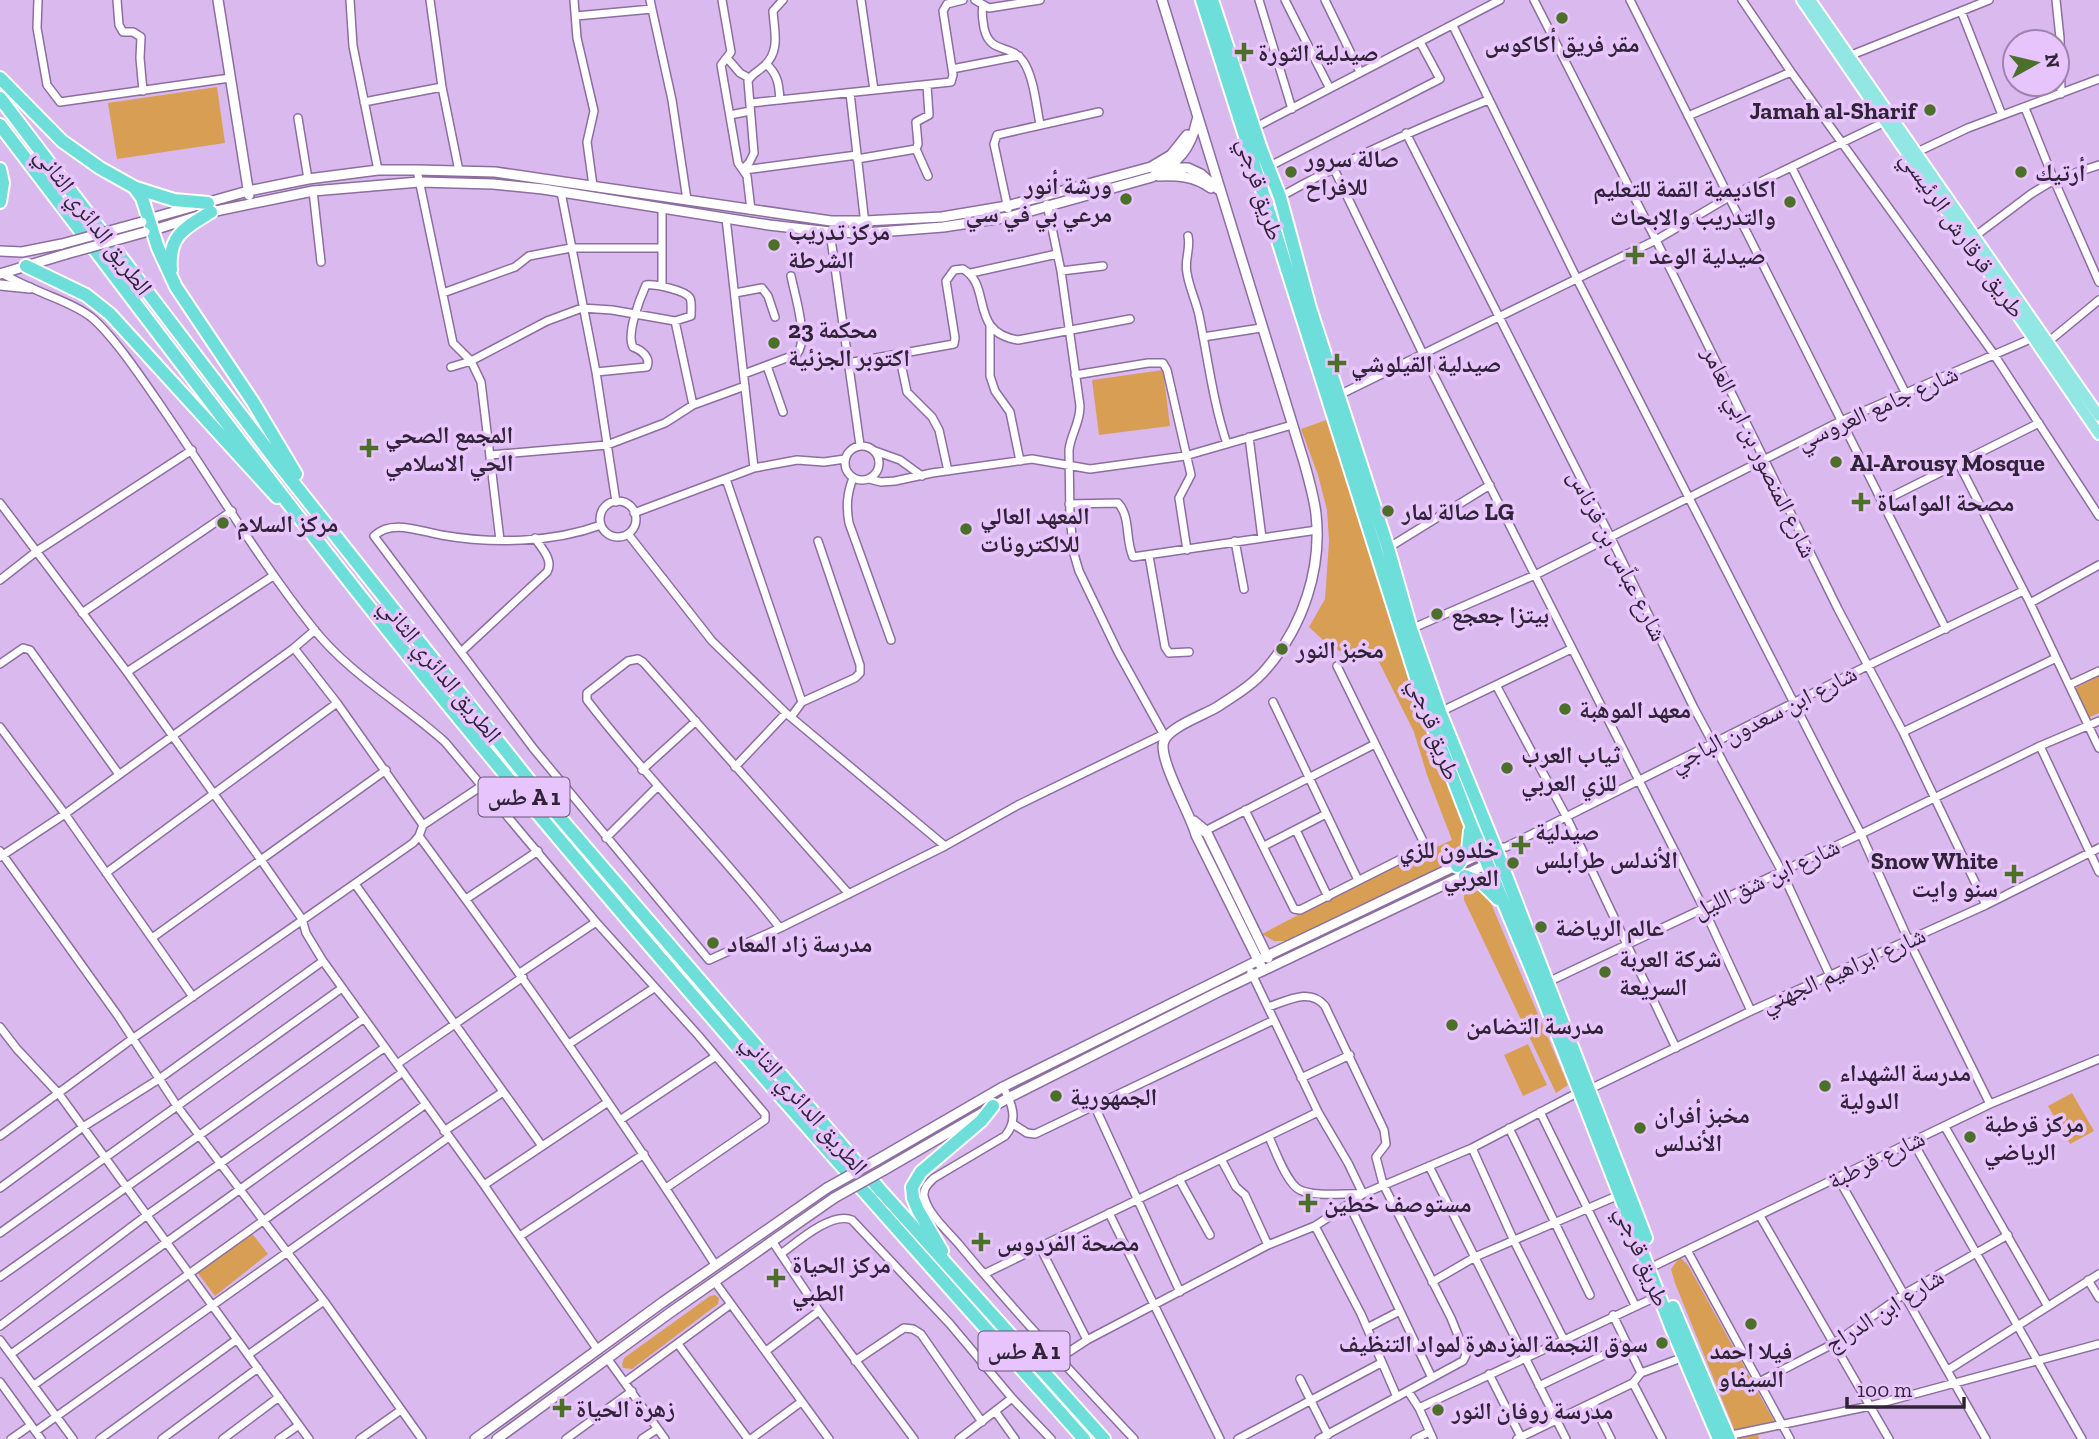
<svg xmlns="http://www.w3.org/2000/svg" width="2099" height="1439" font-family="'Zilla Slab','Noto Naskh Arabic',serif">
	<style>
		.green { fill: #d89f54 }
		.lines { fill: none; stroke-linecap: round; stroke-linejoin: round }
		.minor-casing { stroke: #8d6ea0; stroke-width: 10 }
		.tertiary-casing { stroke: #8d6ea0; stroke-width: 12 }
		.primary-casing { stroke: #fff; stroke-width: 14 }
		.trunk-casing { stroke: #fff; stroke-width: 16 }
		.minor { stroke: #fff; stroke-width: 7 }
		.tertiary { stroke: #fff; stroke-width: 9 }
		.primary { stroke: #92e6e4; stroke-width: 10 }
		.trunk { stroke: #6ededb; stroke-width: 12 }
		.tertiary-bridge-casing { stroke: #8d6ea0; stroke-width: 12; stroke-linecap: butt }
		.tertiary-bridge { stroke: #fff; stroke-width: 9 }
		.poi-dot { fill: #4c7029; stroke: #e7c5fc; stroke-width: 2.5 }
		.labels { text-anchor: middle; dominant-baseline: central; stroke-width: 7; stroke-linejoin: round; paint-order: stroke }
		.shield { fill: #e7c5fc; stroke: #675472; stroke-width: 2 }
		.shield-label { font-size: 23px; font-weight: bold; fill: #302337 }
		.poi-label { font-size: 24px; font-weight: bold; fill: #302337; stroke: #e7c5fc; text-anchor: start }
		.street-label { font-size: 24px; fill: #302337; stroke: #e7c5fc }
	</style>
	<rect width="100%" height="100%" fill="#dab9ef"/>
	<!-- green -->
	<path class="green" d="M217,87L225,143L117,159L108,103Z
		M1163,370L1170,426L1099,435L1092,380Z
		M1329,419L1404,657L1467,833L1460,851L1452,862L1287,941H1274L1262,934L1370,877L1452,840L1427,775L1414,732L1373,650C1336,656 1335,651 1309,627L1325,599L1329,541L1327,510L1318,475L1301,429Z
		M2099,676V713L2085,719L2075,688Z
		M1481,890L1487,894L1568,1085L1556,1093L1464,900V894Z
		M1528,1044L1547,1085L1523,1096L1504,1055Z
		M2072,1093L2094,1131L2070,1144L2048,1106Z
		M250,1231L268,1254L215,1296L197,1272Z
		M1680,1257L1688,1265L1779,1430L1758,1435L1759,1439H1738L1675,1283L1671,1269Z
		M715,1295L719,1298L718,1304L632,1369L623,1368L622,1364L624,1358L710,1296Z"/>
	<g class="lines">
		<!-- minor casing -->
		<g class="minor-casing">
			<path id="minor" d="M38,0L37,28L47,85L60,102L230,78
				M117,0L119,25L123,32H133L141,37L140,58L143,91
				M350,0L353,46L378,170
				M430,0L442,87L459,171
				M574,0L577,38L594,111L587,142L593,186
				M650,0L672,100L687,200
				M722,0L731,52L721,65L738,163L747,176L751,210
				M861,0L874,90
				M975,0L989,8L1040,0
				M1259,0L1292,109
				M1285,0L1329,87
				M1325,0L1360,72
				M1534,0L1656,240L1838,609L1903,732L1986,905
				M1630,0L1946,629
				M1742,0L1791,72L1993,353L2099,516
				M2056,0L2060,38L2061,94
				M983,6C981,13 983,20 984,28C990,55 1010,43 1023,61C1034,77 1036,105 1040,124
				M1961,11L2002,115
				M576,16L652,9
				M1453,26L1577,279L1861,834L1908,939L1990,1104
				M1849,56L1989,0
				M727,58L740,73L749,78
				M766,64C778,74 779,85 780,100
				M952,69L1019,56
				M850,93L866,233
				M364,102L442,87
				M751,103L951,82L953,75L943,11L947,4L963,0
				M2025,108L2054,180L2099,282
				M730,115L750,111
				M1688,116L1791,72
				M298,118L308,179
				M1254,128L1500,0
				M1406,133L1611,538L1694,708L1781,870L1830,976
				M916,149L928,176
				M1915,153L1968,128L2099,79
				M857,159L916,149L918,144L916,122L929,115L927,85
				M1268,167L1440,79L1420,42
				M1333,167L1423,354L1703,907L1751,1011
				M1792,168L1906,394
				M743,169L749,163L754,153L748,81C752,73 758,72 764,66C781,51 774,30 773,11L783,0
				M417,170L453,343L471,361L481,382L500,540
				M744,170L857,155
				M313,191L321,262
				M561,192L596,372L616,502
				M1280,197C1347,159 1416,129 1488,100
				M1047,204L1061,271L1080,406C1080,424 1071,433 1069,450L1070,517L1074,554L1079,571L1118,652L1164,735
				M662,208V286
				M1008,209L994,144L997,135L1099,112
				M726,218L754,468
				M830,232L860,445
				M1188,236C1191,249 1184,260 1187,273C1189,287 1196,301 1199,315C1208,359 1213,402 1227,444
				M1974,237L2031,194L2054,180L2099,165
				M1061,271L1103,266
				M0,273C11,278 22,284 34,289C53,298 74,304 91,317C114,336 145,383 163,409C213,482 258,559 313,628C349,674 402,703 445,742L596,922L698,1035L765,1114V1120L666,1188
				M971,273L1057,254
				M443,293L515,267L529,256L571,248H660
				M735,293L762,288L768,296L775,317
				M675,321L693,405
				M990,326V376L995,391L1010,412L1020,461
				M1203,337L1261,328
				M2048,342L2099,300
				M899,354L907,392L932,417L939,430L948,471
				M848,363L954,344L955,338L946,281L954,270L963,269C993,286 968,332 1018,340L1130,319
				M767,366L783,412
				M451,367L471,361L547,321L582,308L612,310L675,321L691,316C691,311 692,302 690,298C685,290 655,284 646,285C640,298 626,334 633,347C641,350 651,357 647,367L596,372
				M744,374L797,354C809,339 795,296 791,276
				M1075,375L1148,363H1163L1167,370L1191,475L1179,498L1187,550
				M1337,396L1656,240L1729,197L1889,120
				M1249,437L1262,538
				M845 463a17 17 0 1 1 34 0a17 17 0 1 1-34 0Z
				M875,451L900,460L922,476
				M490,455L607,445L665,423L693,405L745,386
				M1959,464L2030,603L2099,748
				M853,478C847,494 846,506 849,523L891,640
				M726,479L802,702
				M869,479L881,482L895,481L932,473L1032,459L1090,469L1185,456L1292,425
				M1883,501L2039,423
				M600 519a18 18 0 1 1 36 0a18 18 0 1 1-36 0Z
				M0,503L127,672L261,860L302,919L306,933L323,961L484,1185L597,1349
				M1069,504L1118,503C1131,517 1125,540 1133,557L1317,530
				M634,513L754,468L797,460L824,462L845,459
				M601,525C552,543 492,544 441,535C419,531 391,519 374,536L533,748L709,960L780,928L945,846L1018,805L1164,734
				M628,534L712,641L786,713L945,846
				M1235,541L1244,589
				M1388,548L1490,485
				M1149,556L1165,647L1169,653L1189,652
				M0,580L37,551L192,450
				M2030,603L2099,565
				M82,613L232,511
				M1411,629L1535,575L1841,421L2035,337
				M294,648L337,703L423,825
				M461,652L547,572C554,560 541,548 535,538
				M0,664L23,648L30,650L118,773
				M127,672L273,576
				M1496,685L1566,816L1676,1048
				M2069,685L2099,671
				M1273,702L1358,880
				M1440,712L1571,649
				M791,717L802,702L855,678L860,673V665L818,541
				M0,727L65,814L193,997
				M1903,732L2056,658
				M2040,746L2099,872
				M735,767L786,713
				M642,770L696,721
				M1245,810L1294,909L1300,910L1423,848L1424,843L1337,666
				M1296,830L1328,897
				M1203,832L1375,744
				M419,836C523,976 622,1119 716,1266
				M606,838L657,787
				M1264,846L1326,814
				M1495,847H1506L1869,665L2023,591
				M0,851L118,1016L177,1106L324,1301L422,1439
				M0,857L65,814L294,648L315,630
				M106,873L337,703
				M355,884L542,1146
				M466,899L538,851
				M780,928C718,849 647,779 587,700V693L628,661L638,659L643,662L849,894
				M152,938L386,770
				M1251,972L1318,1112L1348,1163L1363,1194
				M520,973L596,922
				M1548,982L1861,834L2040,746L2099,721
				M1268,1007C1287,1001 1310,987 1325,1006L1384,1130L1386,1144L1376,1157L1383,1184L1451,1318L1466,1355L1463,1361L1319,1439
				M0,1027L17,1049L59,1094L309,1439
				M569,1044L654,988
				M397,1064L523,977
				M1301,1078L1350,1055
				M1003,1087C1012,1103 1019,1120 1005,1136L934,1178C929,1183 923,1188 924,1196C928,1215 950,1233 962,1248C1017,1314 1075,1376 1134,1439
				M1588,1090L1751,1011L1986,905L2099,848
				M1095,1107L1180,1292
				M1540,1112L1635,1305
				M620,1120L716,1056
				M1013,1124L1027,1133L1035,1134L1274,1020
				M1945,1127L2047,1305
				M1509,1128L1590,1295
				M444,1131L503,1092
				M0,1136L132,1039L413,843L419,836L423,825L483,785
				M1269,1137C1275,1150 1287,1184 1300,1190C1314,1197 1345,1193 1362,1194
				M1913,1142L2082,1439
				M1472,1148L1514,1241L1564,1340
				M1221,1159L1236,1187L1245,1195L1268,1245
				M1429,1166L1566,1439
				M1838,1178L1986,1439
				M1179,1179L1210,1235
				M484,1185L608,1102
				M0,1188L83,1127L159,1079L323,961
				M1349,1204L1432,1378
				M1109,1213L1220,1439
				M1760,1216L1889,1439
				M1315,1226L1361,1314L1397,1397
				M0,1233L342,988
				M520,1236L644,1154
				M772,1241L819,1311L914,1439
				M1040,1247L1087,1340
				M1688,1252L1790,1439
				M781,1254C797,1242 832,1211 852,1220L950,1324L1012,1398L1051,1439
				M1656,1265L1990,1104L2099,1059
				M984,1274L1318,1112
				M0,1277L363,1019
				M2088,1280L2099,1298
				M715,1282L829,1439
				M1432,1282L1475,1257L1619,1195
				M1613,1315L1641,1373
				M0,1326L147,1215L384,1048
				M1367,1328L1400,1311
				M0,1340L73,1439
				M678,1344L748,1439
				M766,1351L819,1311
				M11,1354L403,1072
				M248,1355L324,1301
				M607,1358L665,1439
				M1058,1359L1087,1340L1268,1245L1315,1226L1349,1204L1363,1194L1472,1148L1579,1092
				M855,1361L904,1328L913,1329L921,1334L982,1422
				M1948,1370L2099,1274
				M1489,1374L1521,1437
				M1300,1379L1328,1435
				M0,1382L41,1439
				M625,1382L731,1304
				M1759,1382L1833,1344L1904,1294L2008,1235
				M1633,1383L1662,1439
				M34,1385L426,1104
				M1539,1386L1627,1344
				M1408,1391L1419,1408L1433,1439
				M1593,1403L1611,1439
				M1419,1408L1660,1295
				M995,1411L1015,1439
				M36,1431L449,1137
				M1727,1436L1870,1406L2099,1344
				M11,1439L31,1425
				M100,1439L236,1340
				M162,1439L258,1368
				M223,1439L279,1397
				M279,1439L299,1425
				M360,1439L401,1410
				M566,1439L632,1391
				M642,1439L657,1429
				M751,1439L801,1402
				M959,1439L1012,1398
				M1238,1439L1381,1363
				M1415,1439L1429,1432
				M1517,1439L1633,1383L1641,1373L1684,1357"/>
		</g>
		<!-- tertiary casing -->
		<g class="tertiary-casing">
			<path id="tertiary" d="M218,0L249,195
				M1162,0L1304,462C1309,480 1314,497 1316,514C1322,569 1303,626 1267,668C1254,684 1234,696 1217,707C1204,715 1169,727 1164,741C1157,757 1191,815 1196,835L1263,970
				M1151,167L1171,155L1187,135
				M1158,176C1177,175 1194,176 1211,188
				M145,220L248,191L308,179L378,170H417L495,172L831,221H865L942,217L1007,206L1151,167L1188,168L1201,174L1219,190
				M147,232L211,212L313,191L419,182L493,184L543,189L769,225L830,232L866,233L943,227L1009,217L1152,177C1178,163 1191,149 1197,120
				M0,251L22,252L62,244
				M0,274L66,254
				M0,285L30,288
				M1194,821L1206,831L1268,958
				M877,1160L1003,1087L1267,956L1495,847
				M884,1170L1008,1098L1220,991L1500,858
				M475,1439L663,1302L827,1188
				M497,1439L671,1312L834,1198"/>
		</g>
		<!-- primary casing -->
		<g class="primary-casing">
			<path id="primary" d="M1802,0L2099,434
				M1810,0L2099,416"/>
		</g>
		<!-- trunk casing -->
		<g class="trunk-casing">
			<path id="trunk" d="M1202,0L1425,706L1469,820L1538,985L1672,1329L1719,1439
				M1212,0L1261,149L1280,197L1310,308L1388,548L1411,629L1440,712L1495,847L1646,1238
				M0,78L62,141L100,168L134,187L142,198L158,248L176,287L253,402L296,474
				M0,98L277,462L544,799L882,1192L1104,1439
				M0,125C152,324 302,527 461,721C662,966 873,1202 1084,1439
				M0,169L3,183L0,202
				M136,188L174,200L208,203
				M26,266L86,295L110,314L277,497
				M171,270C168,235 185,228 211,212
				M1457,866L1468,850L1470,831
				M1465,876L1481,882L1498,899
				M942,1251L918,1210L913,1198L912,1187L921,1172L981,1121L993,1106
				M1673,1307L1729,1439"/>
		</g>
		<!-- minor -->
		<use href="#minor" class="minor"/>
		<!-- tertiary -->
		<use href="#tertiary" class="tertiary"/>
		<!-- primary -->
		<use href="#primary" class="primary"/>
		<!-- trunk -->
		<use href="#trunk" class="trunk"/>
		<!-- tertiary-bridge casing -->
		<g class="tertiary-bridge-casing">
			<path id="tertiary-bridge" d="M62,244L142,222
				M66,254L145,232
				M827,1188L877,1160
				M834,1198L884,1170"/>
		</g>
		<!-- tertiary-bridge -->
		<use href="#tertiary-bridge" class="tertiary-bridge"/>
	</g>
	<!-- markers -->
	<g class="poi-dot">
		<circle cx="1562" cy="18" r="7"/>
		<path d="M1240.5 41.5h7v7h7v7h-7v7h-7v-7h-7v-7h7z"/>
		<circle cx="1930" cy="110" r="7"/>
		<circle cx="1291" cy="172" r="7"/>
		<circle cx="2021" cy="172" r="7"/>
		<circle cx="1126" cy="199" r="7"/>
		<circle cx="1790" cy="202" r="7"/>
		<circle cx="774" cy="245" r="7"/>
		<path d="M1631.5 244.5h7v7h7v7h-7v7h-7v-7h-7v-7h7z"/>
		<circle cx="774" cy="343" r="7"/>
		<path d="M1333.5 352.5h7v7h7v7h-7v7h-7v-7h-7v-7h7z"/>
		<path d="M365.5 437.5h7v7h7v7h-7v7h-7v-7h-7v-7h7z"/>
		<circle cx="1836" cy="462" r="7"/>
		<path d="M1857.5 491.5h7v7h7v7h-7v7h-7v-7h-7v-7h7z"/>
		<circle cx="1388" cy="511" r="7"/>
		<circle cx="223" cy="523" r="7"/>
		<circle cx="966" cy="529" r="7"/>
		<circle cx="1437" cy="614" r="7"/>
		<circle cx="1282" cy="649" r="7"/>
		<circle cx="1565" cy="709" r="7"/>
		<circle cx="1507" cy="768" r="7"/>
		<path d="M1517.5 834.5h7v7h7v7h-7v7h-7v-7h-7v-7h7z"/>
		<circle cx="1513" cy="863" r="7"/>
		<path d="M2010.5 863.5h7v7h7v7h-7v7h-7v-7h-7v-7h7z"/>
		<circle cx="1541" cy="927" r="7"/>
		<circle cx="713" cy="943" r="7"/>
		<circle cx="1605" cy="972" r="7"/>
		<circle cx="1452" cy="1025" r="7"/>
		<circle cx="1825" cy="1086" r="7"/>
		<circle cx="1056" cy="1096" r="7"/>
		<circle cx="1640" cy="1128" r="7"/>
		<circle cx="1970" cy="1137" r="7"/>
		<path d="M1304.5 1192.5h7v7h7v7h-7v7h-7v-7h-7v-7h7z"/>
		<path d="M977.5 1231.5h7v7h7v7h-7v7h-7v-7h-7v-7h7z"/>
		<path d="M772.5 1267.5h7v7h7v7h-7v7h-7v-7h-7v-7h7z"/>
		<circle cx="1751" cy="1324" r="7"/>
		<circle cx="1662" cy="1343" r="7"/>
		<path d="M558.5 1397.5h7v7h7v7h-7v7h-7v-7h-7v-7h7z"/>
		<circle cx="1438" cy="1410" r="7"/>
	</g>
	<g class="labels">
		<!-- shield labels -->
		<g class="shield">
			<rect x="478.5" y="777.5" width="91" height="39" rx="5"/>
			<rect x="978.5" y="1331.5" width="91" height="39" rx="5"/>
		</g>
		<g class="shield-label">
			<text x="524" y="797">طس A 1</text>
			<text x="1024" y="1351">طس A 1</text>
		</g>
		<!-- poi labels -->
		<g class="poi-label">
			<text x="1562" y="43" text-anchor="middle">مقر فريق أكاكوس</text>
			<text x="1258" y="52">صيدلية الثورة</text>
			<text x="1916" y="110" text-anchor="end">Jamah al-Sharif</text>
			<text x="1305" y="158">صالة سرور<tspan x="1305" dy="28">للافراح</tspan></text>
			<text x="2035" y="172">أرتيك</text>
			<text x="1112" y="185" text-anchor="end">ورشة أنور<tspan x="1112" dy="28">مرعي بي في سي</tspan></text>
			<text x="1776" y="188" text-anchor="end">اكاديمية القمة للتعليم<tspan x="1776" dy="28">والتدريب والابحاث</tspan></text>
			<text x="788" y="231">مركز تدريب<tspan x="788" dy="28">الشرطة</tspan></text>
			<text x="1649" y="255">صيدلية الوعد</text>
			<text x="788" y="329">محكمة 23<tspan x="788" dy="28">اكتوبر الجزئية</tspan></text>
			<text x="1351" y="363">صيدلية القيلوشي</text>
			<text x="385" y="434">المجمع الصحي<tspan x="385" dy="28">الحي الاسلامي</tspan></text>
			<text x="1850" y="462">Al-Arousy Mosque</text>
			<text x="1877" y="502">مصحة المواساة</text>
			<text x="1402" y="511">صالة لمار LG</text>
			<text x="980" y="515">المعهد العالي<tspan x="980" dy="28">للالكترونات</tspan></text>
			<text x="237" y="523">مركز السلام</text>
			<text x="1451" y="614">بيتزا جعجع</text>
			<text x="1296" y="649">مخبز النور</text>
			<text x="1579" y="709">معهد الموهبة</text>
			<text x="1521" y="754">ثياب العرب<tspan x="1521" dy="28">للزي العربي</tspan></text>
			<text x="1535" y="831">صيدلية<tspan x="1535" dy="28">الأندلس طرابلس</tspan></text>
			<text x="1499" y="849" text-anchor="end">خلدون للزي<tspan x="1499" dy="28">العربي</tspan></text>
			<text x="1998" y="860" text-anchor="end">Snow White<tspan x="1998" dy="28">سنو وايت</tspan></text>
			<text x="1555" y="927">عالم الرياضة</text>
			<text x="727" y="943">مدرسة زاد المعاد</text>
			<text x="1619" y="958">شركة العربة<tspan x="1619" dy="28">السريعة</tspan></text>
			<text x="1466" y="1025">مدرسة التضامن</text>
			<text x="1839" y="1072">مدرسة الشهداء<tspan x="1839" dy="28">الدولية</tspan></text>
			<text x="1070" y="1096">الجمهورية</text>
			<text x="1654" y="1114">مخبز أفران<tspan x="1654" dy="28">الأندلس</tspan></text>
			<text x="1984" y="1123">مركز قرطبة<tspan x="1984" dy="28">الرياضي</tspan></text>
			<text x="1324" y="1203">مستوصف خطين</text>
			<text x="997" y="1242">مصحة الفردوس</text>
			<text x="792" y="1264">مركز الحياة<tspan x="792" dy="28">الطبي</tspan></text>
			<text x="1648" y="1343" text-anchor="end">سوق النجمة المزدهرة لمواد التنظيف</text>
			<text x="1751" y="1350" text-anchor="middle">فيلا احمد<tspan x="1751" dy="28">السيفاو</tspan></text>
			<text x="576" y="1408">زهرة الحياة</text>
			<text x="1452" y="1410">مدرسة روفان النور</text>
		</g>
		<!-- street labels -->
		<g class="street-label">
			<text transform="translate(1261 189) rotate(73)">طريق قرجي</text>
			<text transform="translate(94 221) rotate(53)">الطريق الدائري الثاني</text>
			<text transform="translate(1963 234) rotate(55)">طريق قرقارش الرئيسي</text>
			<text transform="translate(1877 407) rotate(-24)">شارع جامع العروسي</text>
			<text transform="translate(1760 452) rotate(64)">شارع المنصور بن ابي العامر</text>
			<text transform="translate(1618 555) rotate(63)">شارع عباّس بن فرناس</text>
			<text transform="translate(441 670) rotate(51)">الطريق الدائري الثاني</text>
			<text transform="translate(1763 718) rotate(-27)">شارع ابن سعدون الباجي</text>
			<text transform="translate(1435 729) rotate(70)">طريق قرجي</text>
			<text transform="translate(1766 878) rotate(-25)">شارع ابن شق الليل</text>
			<text transform="translate(1843 969) rotate(-24)">شارع ابراهيم الجهني</text>
			<text transform="translate(805 1104) rotate(49)">الطريق الدائري الثاني</text>
			<text transform="translate(1876 1159) rotate(-26)">شارع قرطبة</text>
			<text transform="translate(1643 1256) rotate(68)">طريق قرجي</text>
			<text transform="translate(1884 1310) rotate(-32)">شارع ابن الدراج</text>
		</g>
	</g>
	<!-- north arrow -->
	<g transform="translate(2036 63) rotate(82)"><circle r="33" fill="#e7c5fc" stroke="#9e84ad" stroke-width="2"/>
	<path d="M0-5L12 26L0 18L-12 26Z" fill="#4c7029"/>
	<text y="-10" font-size="19" font-weight="bold" text-anchor="middle" fill="#302337">N</text>
	</g>
	<!-- scale -->
	<path d="M1847 1397v10h117v-10" fill="none" stroke="#302337" stroke-width="3.5"/>
	<text x="1857" y="1397" font-size="21" fill="#302337" stroke="#e7c5fc" stroke-width="5" paint-order="stroke">100 m</text>
</svg>
